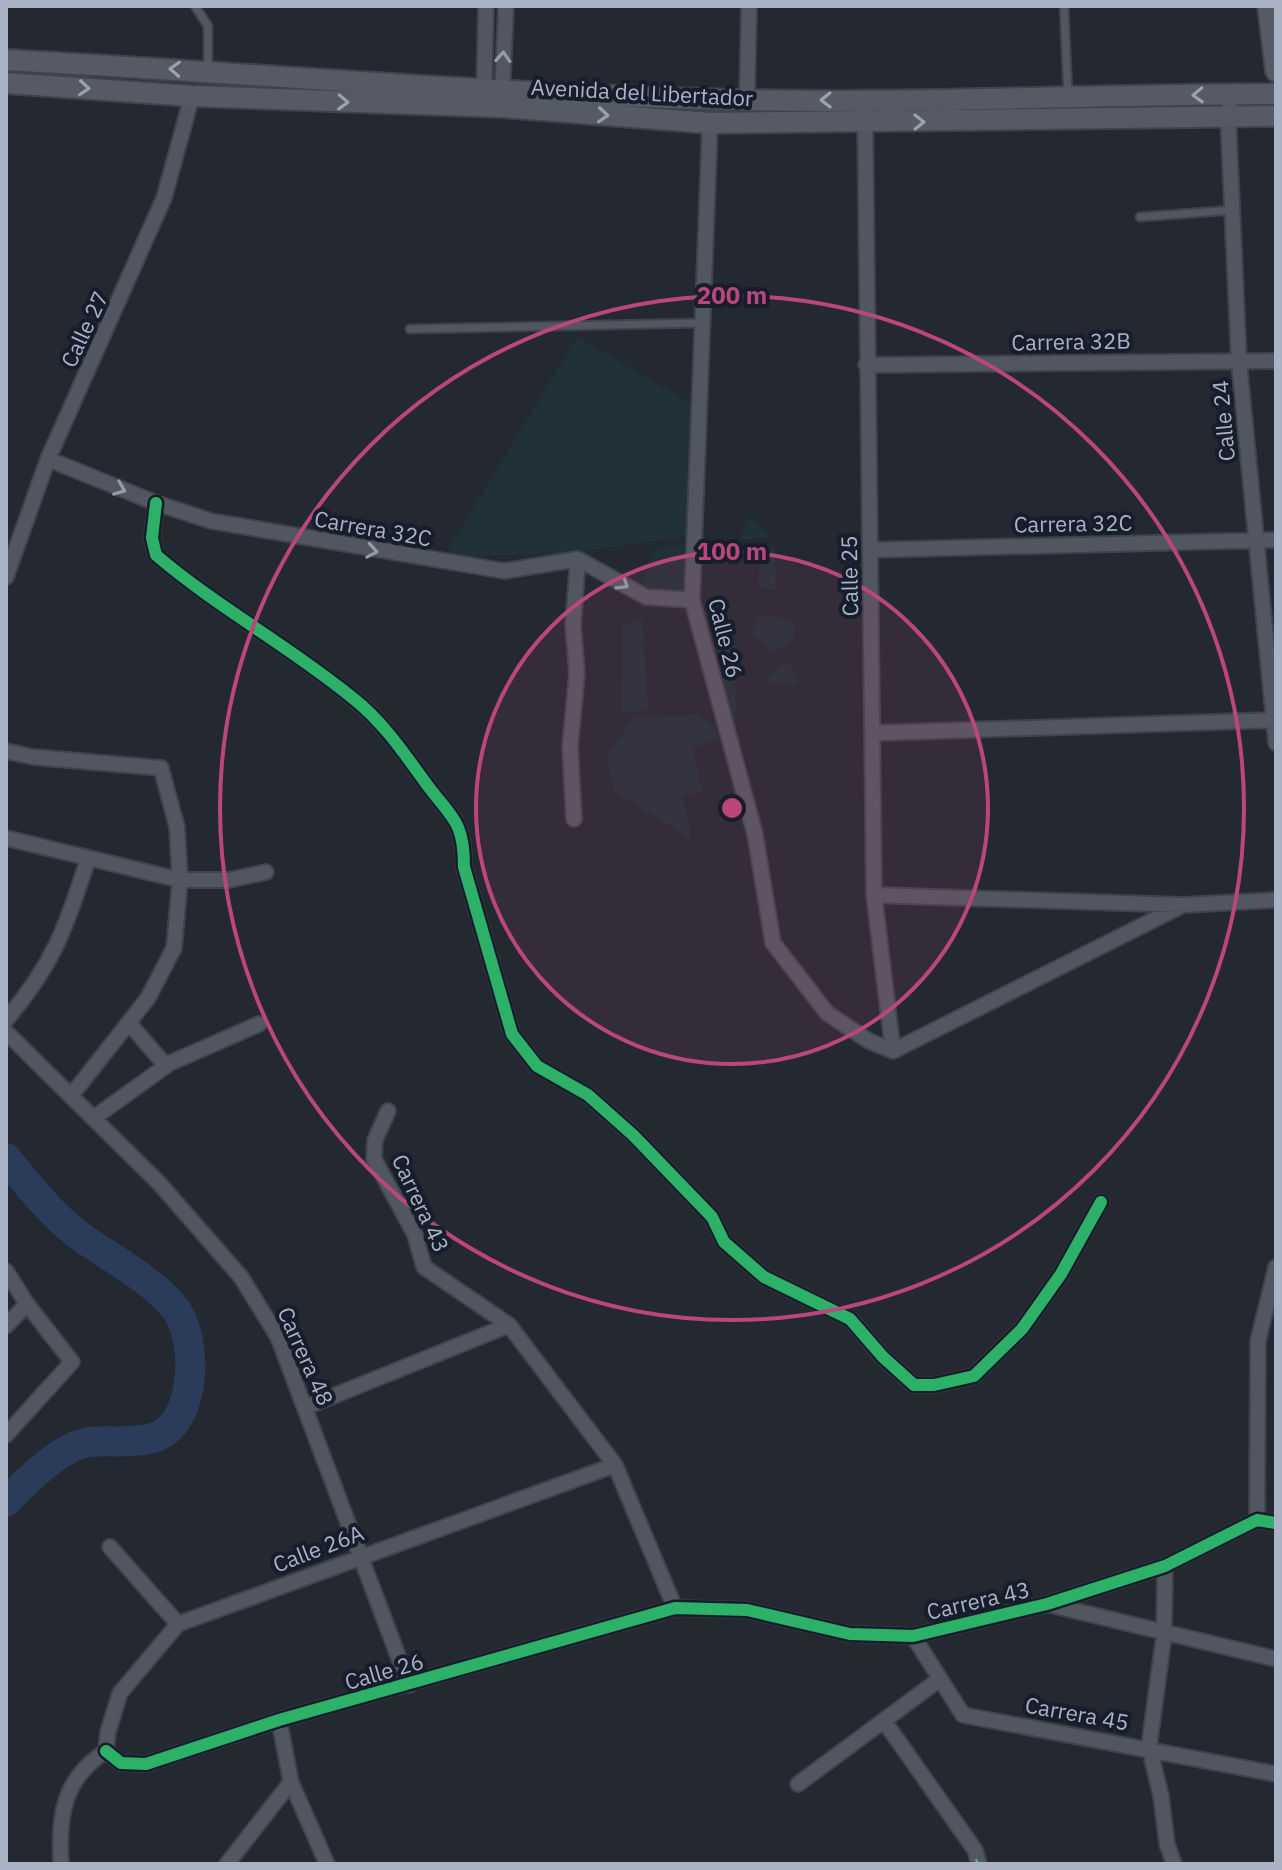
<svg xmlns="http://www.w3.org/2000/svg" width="1282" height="1870" font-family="'IBM Plex Sans',sans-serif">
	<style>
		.green { fill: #203237 }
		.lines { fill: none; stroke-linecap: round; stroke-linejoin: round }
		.river { stroke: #2b3c5a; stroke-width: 30 }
		.service-casing { stroke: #3f434a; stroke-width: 11 }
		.minor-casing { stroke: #3f434a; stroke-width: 18 }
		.secondary-casing { stroke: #3f434a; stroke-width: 24 }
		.service { stroke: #525660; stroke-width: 7 }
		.minor { stroke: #525660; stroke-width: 14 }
		.secondary { stroke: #565a64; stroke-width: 20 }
		.quiet { stroke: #58b947; stroke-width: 10; stroke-dasharray: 20 10; stroke-linecap: butt }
		.cycleway-casing { stroke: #161e2b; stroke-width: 17 }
		.cycleway { stroke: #2db169; stroke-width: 12 }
		.oneway { stroke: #949cac }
		.oneway2 { stroke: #99a1b2 }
		.ring { fill: none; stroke: #bb467b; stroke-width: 4 }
		.labels { text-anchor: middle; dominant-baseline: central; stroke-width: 8; stroke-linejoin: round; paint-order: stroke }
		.street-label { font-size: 22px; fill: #aab3c5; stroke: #161e2b }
		.centre { fill: #bb467b; stroke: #161e2b; stroke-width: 4 }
		.ring-label { font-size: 24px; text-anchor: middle; font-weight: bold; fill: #bb467b; stroke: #161e2b; stroke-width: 8; stroke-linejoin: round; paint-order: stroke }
	</style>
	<rect width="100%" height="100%" fill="#232831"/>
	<!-- green -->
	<path class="green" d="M577,337L692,404L687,536L571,553L444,557Z
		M751,516L771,537L739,540Z
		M684,544L686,593L642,589L653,550Z
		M774,546L776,589L758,588L761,549Z
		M762,614L793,622L795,641L773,653L751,633Z
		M643,620L648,710L622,714L623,624Z
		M715,638L735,651L736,742Z
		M783,661L792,665L797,683H765Z
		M696,715L714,725L719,738L693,748L702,792L683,795L692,843L674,828L615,792L607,757L633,718Z"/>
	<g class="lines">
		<!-- river -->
		<path class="river" d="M6,1158C27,1184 50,1213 77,1234C108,1257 149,1277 174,1307C199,1337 197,1422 156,1437C135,1444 111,1440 89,1442C61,1446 25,1482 6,1502"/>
		<!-- service casing -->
		<g class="service-casing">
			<path id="service" d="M195,6L208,26V69
				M1064,6L1068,94
				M1140,217L1233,210
				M410,329L700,323"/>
		</g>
		<!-- minor casing -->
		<g class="minor-casing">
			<path id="minor" d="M1231,94L1228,116L1239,362L1276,743
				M484,97L486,6
				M502,99L506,6
				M747,100L749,6
				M865,112L874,895L893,1051
				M710,123L692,600L755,834L773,943L827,1013L869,1041L893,1051
				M866,365L1276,361
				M48,459L156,503L211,521L504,571L578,559L646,597L692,600
				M156,503L152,538L156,555C218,608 291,647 354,699C383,722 404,753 425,782C451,818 464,819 464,867L512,1034L537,1066L588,1095L633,1135L712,1217L724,1242L764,1277L850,1319L883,1357L914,1385H934L974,1376L1022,1329L1061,1274L1101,1202
				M871,550L1276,540
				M6,577L48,459L164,198L192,96
				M875,733L1276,720
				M6,751L33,757L161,768L177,827L180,880L174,948L148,998L71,1096
				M574,819L570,747L577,673L573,625L578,559
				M6,838L180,880H229L266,872
				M874,895L1183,905L1276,900
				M6,1020C53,965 66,928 88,859
				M129,1023L166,1066
				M6,1032L159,1183L241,1277L278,1337L409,1685
				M893,1051L1179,907
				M388,1111L375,1140L374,1159L415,1235L424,1267L509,1325L615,1465L675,1608
				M95,1117L170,1063L259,1024
				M6,1271L27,1304L72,1362L6,1435
				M6,1326L27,1304
				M306,1407L509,1325
				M1257,1520L1258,1341L1276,1267
				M110,1547L178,1624
				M1165,1566L1164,1635L1149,1747L1161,1796L1167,1844L1174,1864
				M1047,1604L1276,1659
				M913,1636L963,1715L1276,1774
				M279,1720L291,1782L327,1864
				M884,1721L975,1850L979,1864
				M106,1751L121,1763L146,1764L279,1720L675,1608L747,1610L850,1634L913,1636L1047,1604L1165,1566L1257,1520L1276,1523
				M106,1751L108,1732L120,1693L178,1624L615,1465
				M798,1784L940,1679
				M61,1864C58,1815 63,1779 106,1751
				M227,1864L291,1782"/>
		</g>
		<!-- secondary casing -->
		<g class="secondary-casing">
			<path id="secondary" d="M1268,6L1276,71
				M6,60C253,73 499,95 746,100C923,104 1099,94 1276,94
				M6,83L192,96L502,107L710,123L1276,116"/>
		</g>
		<!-- service -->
		<use href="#service" class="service"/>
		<!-- minor -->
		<use href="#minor" class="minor"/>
		<!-- secondary -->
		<use href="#secondary" class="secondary"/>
		<!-- quiet -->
		<path class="quiet" d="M977,1864L979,1863"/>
		<!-- cycleway casing -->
		<g class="cycleway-casing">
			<path id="cycleway" d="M156,503L152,538L156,555C218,608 291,647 354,699C383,722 404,753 425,782C451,818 464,819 464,867L512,1034L537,1066L588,1095L633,1135L712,1217L724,1242L764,1277L850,1319L883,1357L914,1385H934L974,1376L1022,1329L1061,1274L1101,1202
				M106,1751L121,1763L146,1764L279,1720L675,1608L747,1610L850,1634L913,1636L1047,1604L1165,1566L1257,1520L1276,1523"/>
		</g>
		<!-- cycleway -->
		<use href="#cycleway" class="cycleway"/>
	</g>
	<!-- one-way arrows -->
	<defs><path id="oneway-chevron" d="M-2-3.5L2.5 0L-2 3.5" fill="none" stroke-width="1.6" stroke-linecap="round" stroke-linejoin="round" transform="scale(2)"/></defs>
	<g class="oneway">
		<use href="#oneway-chevron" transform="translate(503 57) rotate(-87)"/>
		<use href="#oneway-chevron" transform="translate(120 489) rotate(22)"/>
		<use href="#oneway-chevron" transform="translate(372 551) rotate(10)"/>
		<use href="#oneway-chevron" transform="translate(623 584) rotate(31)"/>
	</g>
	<g class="oneway2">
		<use href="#oneway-chevron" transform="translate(175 69) rotate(-177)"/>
		<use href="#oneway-chevron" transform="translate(84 88) rotate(4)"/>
		<use href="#oneway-chevron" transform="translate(1198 95) rotate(178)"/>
		<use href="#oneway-chevron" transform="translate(826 100) rotate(179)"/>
		<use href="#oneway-chevron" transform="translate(343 102) rotate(2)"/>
		<use href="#oneway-chevron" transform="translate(603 115) rotate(4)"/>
		<use href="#oneway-chevron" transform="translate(919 122) rotate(-1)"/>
	</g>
	<!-- distance rings -->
	<circle cx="732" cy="808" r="256" fill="#bb467b" fill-opacity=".12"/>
	<g class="ring">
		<circle cx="732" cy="808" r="256"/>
		<circle cx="732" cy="808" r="512"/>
	</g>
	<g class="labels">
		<!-- street labels -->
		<g class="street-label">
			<text transform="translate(642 92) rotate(3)">Avenida del Libertador</text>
			<text transform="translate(84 329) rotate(-65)">Calle 27</text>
			<text transform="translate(1071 341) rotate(-1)">Carrera 32B</text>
			<text transform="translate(1223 421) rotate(-95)">Calle 24</text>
			<text transform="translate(1073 523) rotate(-1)">Carrera 32C</text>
			<text transform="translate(373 528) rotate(10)">Carrera 32C</text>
			<text transform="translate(849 576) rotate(-91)">Calle 25</text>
			<text transform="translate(726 638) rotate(76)">Calle 26</text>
			<text transform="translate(421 1203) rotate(65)">Carrera 43</text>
			<text transform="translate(306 1356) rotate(66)">Carrera 48</text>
			<text transform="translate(318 1548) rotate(-21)">Calle 26A</text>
			<text transform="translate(978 1600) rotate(-13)">Carrera 43</text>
			<text transform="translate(384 1671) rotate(-16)">Calle 26</text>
			<text transform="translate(1077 1713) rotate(10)">Carrera 45</text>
		</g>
	</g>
	<circle cx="732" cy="808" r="12" class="centre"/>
	<g class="ring-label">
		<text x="732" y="304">200 m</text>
		<text x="732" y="560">100 m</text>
	</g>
	<!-- border -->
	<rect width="1282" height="1870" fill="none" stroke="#aab3c5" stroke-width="16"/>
</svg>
